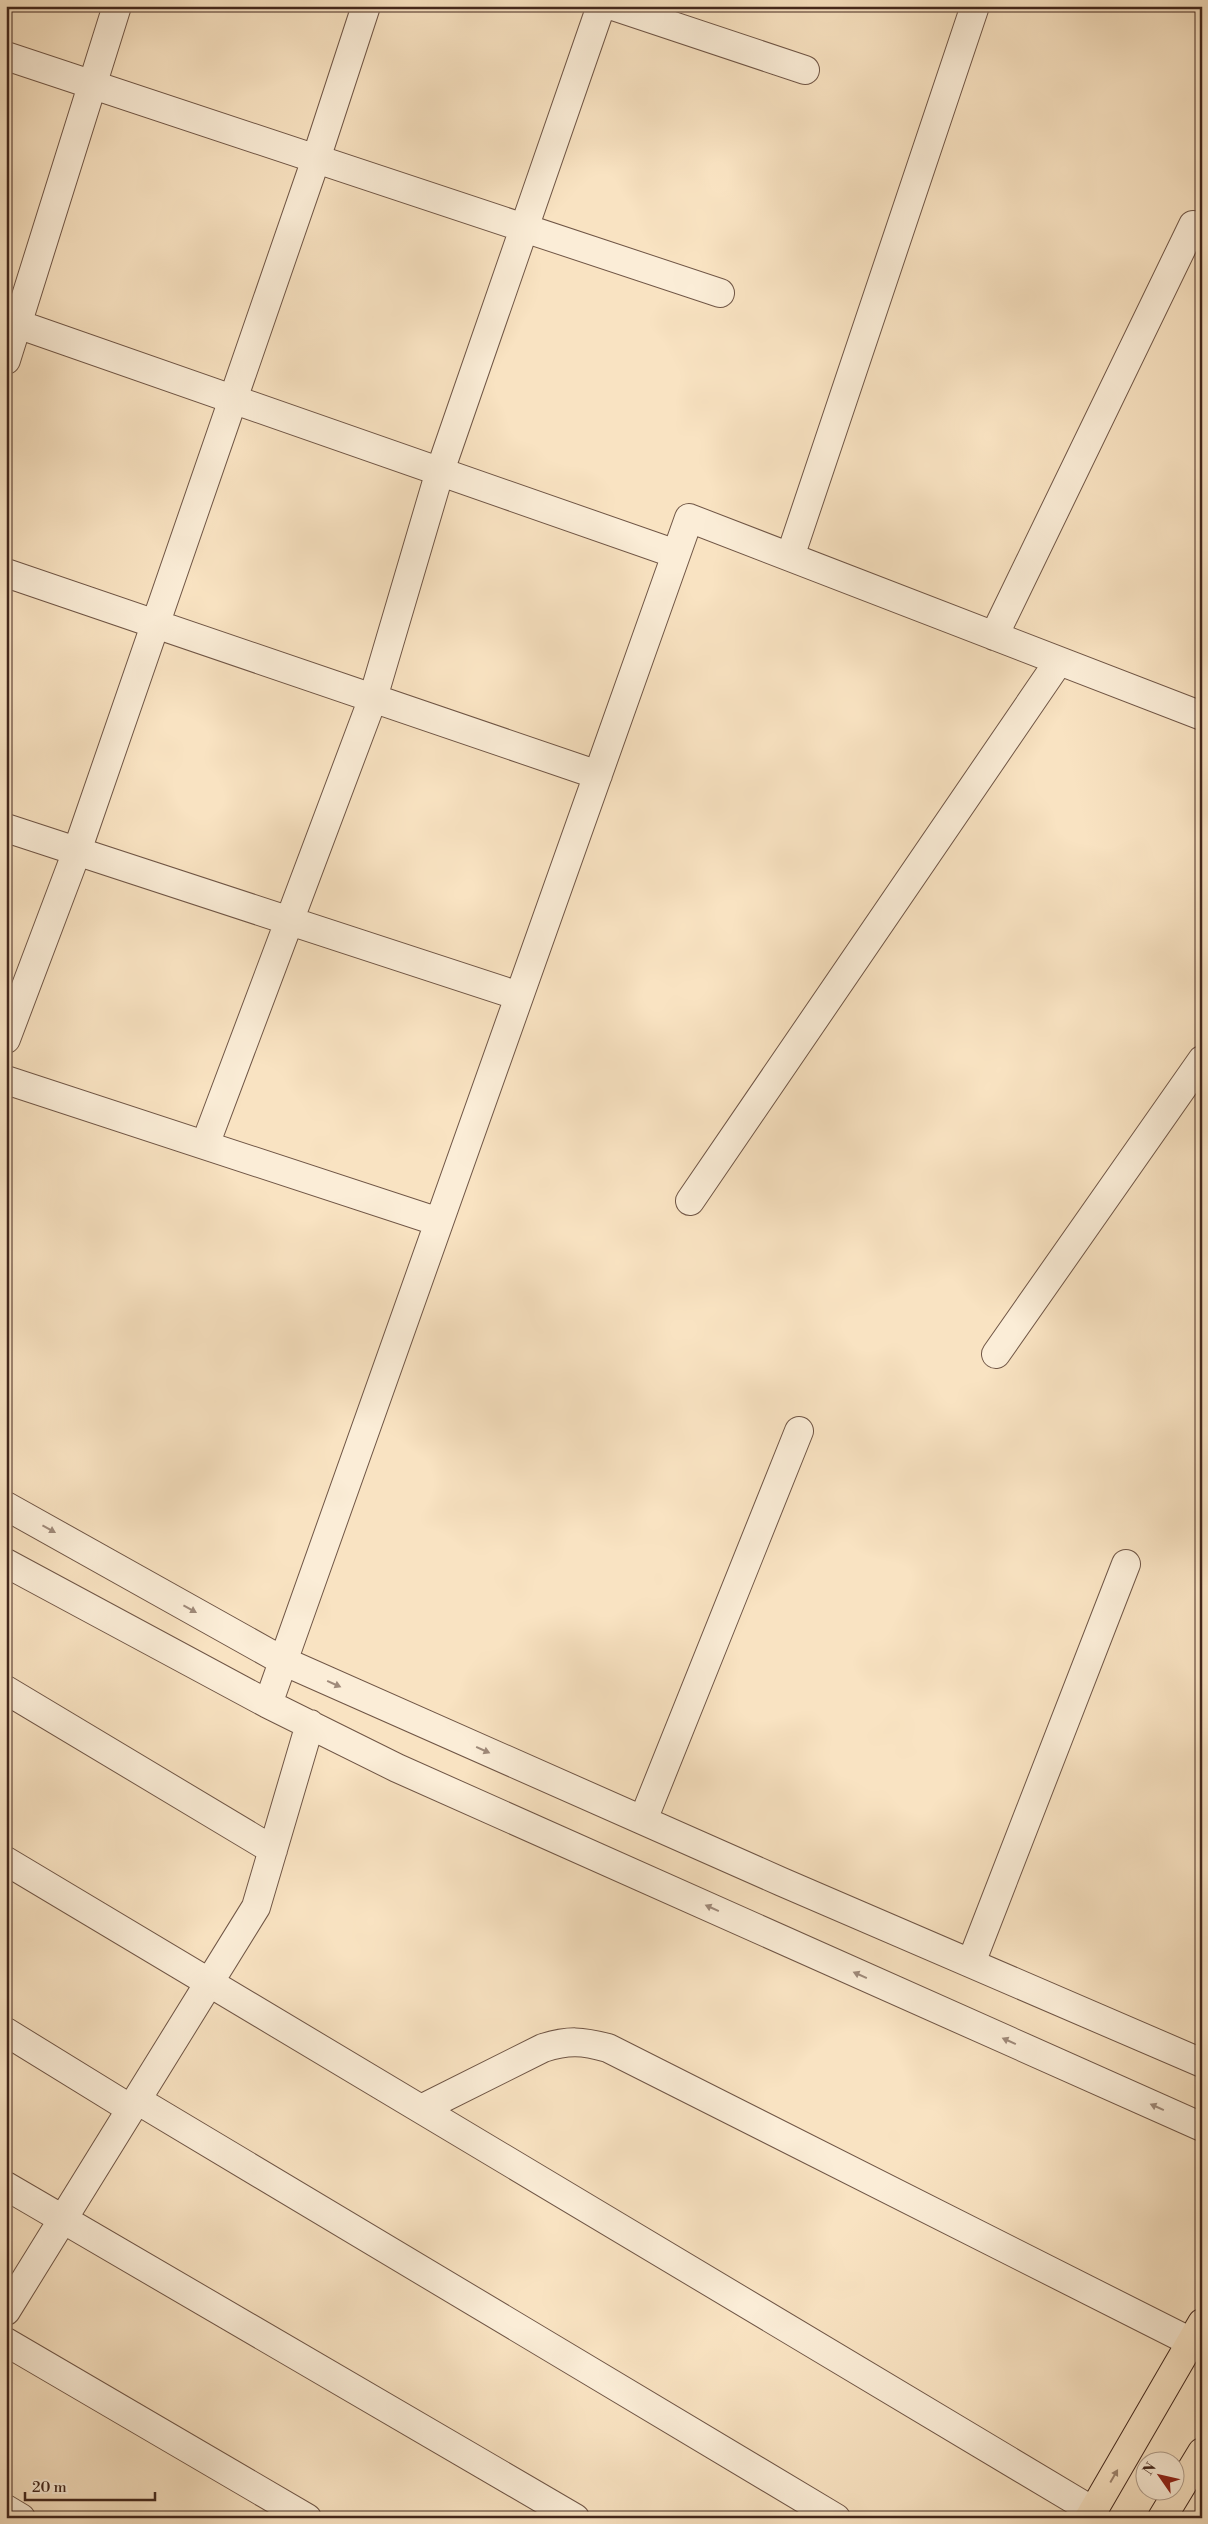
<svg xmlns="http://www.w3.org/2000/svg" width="1208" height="2524" font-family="'Libre Bodoni',serif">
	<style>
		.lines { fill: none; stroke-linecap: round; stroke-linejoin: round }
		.minor-casing { stroke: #705646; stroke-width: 30 }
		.major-casing { stroke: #43271c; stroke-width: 30 }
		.minor { stroke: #fbedd7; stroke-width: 28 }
		.major { stroke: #f9e3c2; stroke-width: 28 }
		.oneway { fill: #9f8a7a }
		.oneway2 { fill: #9e856f }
	</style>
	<rect width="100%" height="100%" fill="#f9e3c2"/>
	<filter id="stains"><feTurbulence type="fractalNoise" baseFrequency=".004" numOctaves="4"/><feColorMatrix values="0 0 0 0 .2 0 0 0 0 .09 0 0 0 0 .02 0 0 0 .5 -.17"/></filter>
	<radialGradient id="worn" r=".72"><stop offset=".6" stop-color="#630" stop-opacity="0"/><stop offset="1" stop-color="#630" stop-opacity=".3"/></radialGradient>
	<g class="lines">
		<!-- minor casing -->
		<g class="minor-casing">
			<path id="minor" d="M613,6L805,70
				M6,56L720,293
				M6,320L676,554
				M6,360L117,6
				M790,557L975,6
				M6,573L598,775
				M994,636L1193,225
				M6,828L519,996
				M6,1039L77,851L316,159L366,6
				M6,1080L439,1222
				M205,1145L373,698L440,471L601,6
				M690,1201L1059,661
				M996,1354L1202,1060
				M6,1506L283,1661L782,1882L1202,2063
				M6,1563L268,1704L397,1768L1202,2127
				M6,1690L273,1850
				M268,1704L689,518L1202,716
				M643,1820L799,1431
				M6,1861L1093,2511
				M971,1963L1126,1564
				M6,2032L131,2109
				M137,2100L836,2518
				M421,2109L543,2048C569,2040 582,2041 608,2048L1191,2342
				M6,2186L575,2518
				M6,2311L256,1907L310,1724
				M6,2342L307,2518
				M6,2509L21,2518"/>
		</g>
		<!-- major casing -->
		<g class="major-casing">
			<path id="major" d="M1089,2518L1202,2323
				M1162,2518L1202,2452"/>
		</g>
		<!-- minor -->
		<use href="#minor" class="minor"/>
		<!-- major -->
		<use href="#major" class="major"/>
	</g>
	<!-- one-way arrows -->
	<defs><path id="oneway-solid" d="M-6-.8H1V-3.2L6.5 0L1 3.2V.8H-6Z" transform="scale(1.25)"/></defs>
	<g class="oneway">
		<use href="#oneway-solid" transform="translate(49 1529) rotate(29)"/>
		<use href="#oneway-solid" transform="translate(190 1609) rotate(29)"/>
		<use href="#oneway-solid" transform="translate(334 1684) rotate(24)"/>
		<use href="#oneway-solid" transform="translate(483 1750) rotate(24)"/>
		<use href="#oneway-solid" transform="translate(712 1908) rotate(-156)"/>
		<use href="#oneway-solid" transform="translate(860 1975) rotate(-156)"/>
		<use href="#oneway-solid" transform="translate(1009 2041) rotate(-156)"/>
		<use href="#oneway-solid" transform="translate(1157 2107) rotate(-156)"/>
	</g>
	<use class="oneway2" href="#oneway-solid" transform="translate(1114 2476) rotate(-60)"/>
	<!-- margin -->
	<rect width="1208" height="2524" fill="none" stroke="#f9e3c2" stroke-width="25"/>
	<rect x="8" y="8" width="1193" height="2509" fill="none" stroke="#43271c" stroke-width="2.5"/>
	<rect x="12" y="12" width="1183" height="2499" fill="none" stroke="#43271c"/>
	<!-- north arrow -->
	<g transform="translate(1160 2476) rotate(304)"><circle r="24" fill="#fbedd7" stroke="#b19e8c"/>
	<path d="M0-4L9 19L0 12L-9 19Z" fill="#8f2418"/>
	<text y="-8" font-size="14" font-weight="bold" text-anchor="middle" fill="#43271c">N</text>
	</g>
	<!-- scale -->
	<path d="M25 2492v8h130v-8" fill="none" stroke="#43271c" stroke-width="2.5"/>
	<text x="32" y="2492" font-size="15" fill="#43271c" stroke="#fbedd7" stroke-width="4" paint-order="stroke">20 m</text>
	<rect width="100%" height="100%" filter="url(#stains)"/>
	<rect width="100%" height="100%" fill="url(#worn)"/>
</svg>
